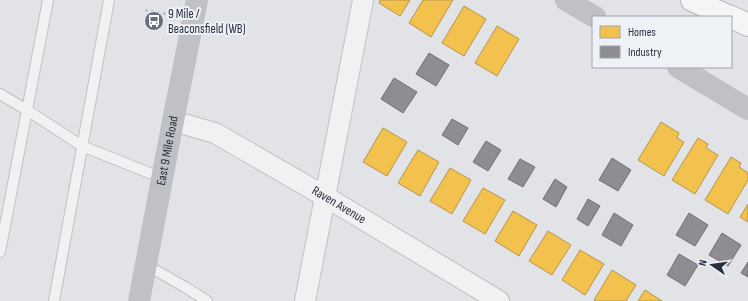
<svg xmlns="http://www.w3.org/2000/svg" width="748" height="301" font-family="'Sofia Sans Condensed',sans-serif">
	<style>
		.homes { fill: #f2c14e; stroke: #b5964a }
		.industry { fill: #8d8d92; stroke: #6f7179 }
		.lines { fill: none; stroke-linecap: round; stroke-linejoin: round }
		.lane-casing { stroke: #bfc1c4; stroke-width: 12 }
		.street-casing { stroke: #bfc1c4; stroke-width: 22 }
		.highway-casing { stroke: #b3b6bb; stroke-width: 24 }
		.path { stroke: #c0c1c7; stroke-width: 2.5; stroke-dasharray: 3 3; stroke-linecap: butt }
		.lane { stroke: #f1f1f3; stroke-width: 10 }
		.street { stroke: #f1f1f3; stroke-width: 20 }
		.secondary { stroke: #bfc1c6; stroke-width: 22 }
		.highway { stroke: #f5f5f6; stroke-width: 22 }
		.labels { text-anchor: middle; dominant-baseline: central; stroke-width: 4; stroke-linejoin: round; paint-order: stroke }
		.poi-label { font-size: 13px; fill: #283040; stroke: #eef1f6; text-anchor: start }
		.street-label { font-size: 13px; fill: #283040; stroke: #eef1f6 }
	</style>
	<rect width="100%" height="100%" fill="#e1e3e6"/>
	<!-- homes -->
	<path class="homes" d="M380,0H410L400,16L379,3Z
		M423,0H453L431,37L409,23Z
		M464,6L486,19L464,56L442,43Z
		M497,26L519,39L497,76L475,63Z
		M661,122L679,133L677,138L684,142L664,176L638,160Z
		M383,128L407,142L387,176L363,162Z
		M698,138L708,144L706,148L718,155L695,194L672,180Z
		M418,150L439,162L420,196L398,183Z
		M731,157L741,163L739,167L748,173V180L728,214L705,200Z
		M450,168L471,180L452,214L430,201Z
		M483,188L505,200L485,234L463,221Z
		M748,204V222L740,217Z
		M513,211L537,225L519,256L495,241Z
		M548,231L571,245L552,275L529,261Z
		M580,250L604,264L585,295L562,280Z
		M612,270L636,285L626,301H595L594,300Z
		M645,290L662,301H638Z"/>
	<!-- industry -->
	<path class="industry" d="M429,53L449,65L436,86L416,74Z
		M394,78L417,92L403,113L381,99Z
		M452,119L468,128L458,145L442,135Z
		M486,141L501,150L488,171L473,162Z
		M612,158L631,170L618,191L599,180Z
		M520,159L535,167L523,187L508,179Z
		M555,179L567,187L556,207L543,199Z
		M588,199L600,206L588,226L577,219Z
		M614,213L633,225L621,246L602,235Z
		M689,213L708,225L695,246L676,235Z
		M722,233L741,245L728,266L709,255Z
		M679,254L698,265L685,286L667,275Z
		M748,262V277L741,273Z"/>
	<g class="lines">
		<!-- lane casing -->
		<g class="lane-casing">
			<path id="lane" d="M0,94L27,110L82,146L162,178
				M0,252L48,0
				M146,265L185,287L207,301
				M54,301L109,0"/>
		</g>
		<!-- street casing -->
		<g class="street-casing">
			<g id="street">
				<path id="s1" d="M173,121L215,133L326,197L499,301"/>
				<path d="M305,301L363,0"/>
			</g>
		</g>
		<!-- highway casing -->
		<g class="highway-casing">
			<path id="highway" d="M692,0L730,17
				M731,17L748,25"/>
		</g>
		<!-- path -->
		<path class="path" d="M145,10L173,15"/>
		<!-- lane -->
		<use href="#lane" class="lane"/>
		<!-- street -->
		<use href="#street" class="street"/>
		<!-- secondary -->
		<g class="secondary">
			<path d="M566,0L595,17"/>
			<path d="M678,67L748,109"/>
			<path id="s2" d="M139,301L173,121L197,0"/>
		</g>
		<!-- highway -->
		<use href="#highway" class="highway"/>
	</g>
	<!-- icons -->
	<defs>
		<g id="bus-disc" transform="scale(1)"><circle r="9.5" fill="#696f7a" stroke="#eef1f6"/><path d="M-5-6H5V4H4V6H2V4H-2V6H-4V4H-5ZM-3.5-4V0h7V-4ZM-3.5 1.2v1.5H-2V1.2ZM2 1.2v1.5H3.5V1.2Z" fill="#fff"/></g>
	</defs>
	<g fill-rule="evenodd">
		<use href="#bus-disc" x="154" y="21"/>
	</g>
	<g class="labels">
		<!-- poi labels -->
		<g class="poi-label">
			<text x="168" y="14">9 Mile /<tspan x="168" dy="15">Beaconsfield (WB)</tspan></text>
		</g>
		<!-- street labels -->
		<g class="street-label">
			<text stroke="none"><textPath href="#s2" startOffset="153">East 9 Mile Road</textPath></text>
			<text stroke="none"><textPath href="#s1" startOffset="187">Raven Avenue</textPath></text>
		</g>
	</g>
	<!-- legend -->
	<rect x="592" y="16" width="140" height="52" fill="#eef1f6" stroke="#9fa4ad"/>
	<rect x="600" y="26" width="20" height="12" fill="#f2c14e" stroke="#9fa4ad"/>
	<text x="628" y="36" font-size="12" fill="#283040">Homes</text>
	<rect x="600" y="46" width="20" height="12" fill="#8d8d92" stroke="#9fa4ad"/>
	<text x="628" y="56" font-size="12" fill="#283040">Industry</text>
	<!-- north arrow -->
	<g transform="translate(712 265) rotate(283)" stroke="#eef1f6" stroke-width="3" paint-order="stroke">
	<path d="M0-3L7 15L0 10L-7 15Z" fill="#283040"/>
	<text y="-6" font-size="11" font-weight="bold" text-anchor="middle" fill="#283040">N</text>
	</g>
</svg>
